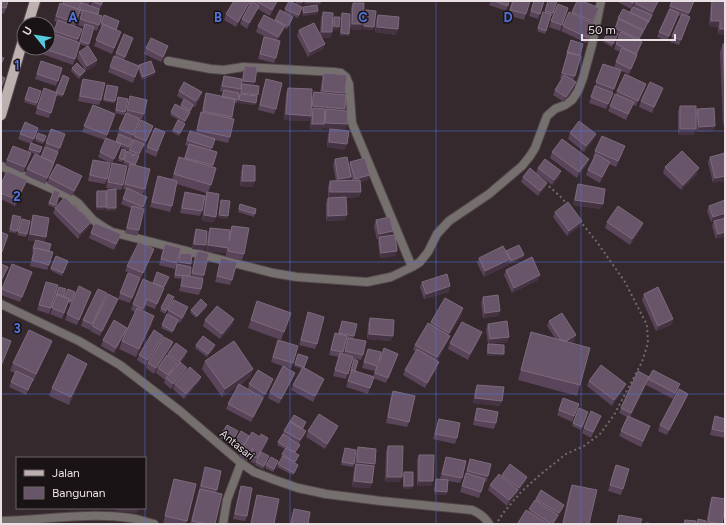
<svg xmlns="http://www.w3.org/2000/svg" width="726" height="525" font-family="Figtree,sans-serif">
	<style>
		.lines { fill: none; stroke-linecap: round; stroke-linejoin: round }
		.minor-casing { stroke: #52464a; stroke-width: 10 }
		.primary-casing { stroke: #52464a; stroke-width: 12 }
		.path { stroke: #73696c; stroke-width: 2; stroke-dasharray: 2 3; stroke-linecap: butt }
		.minor { stroke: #756f6e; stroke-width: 8 }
		.primary { stroke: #beb0af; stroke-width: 10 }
		.wall { fill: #5a445a; fill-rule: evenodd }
		.shaded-wall { fill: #453242 }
		.building { fill: #695569; stroke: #7d6a7c }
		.grid { fill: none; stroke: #5072db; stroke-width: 1; stroke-opacity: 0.55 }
		.labels { text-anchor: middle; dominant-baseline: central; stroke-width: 3; stroke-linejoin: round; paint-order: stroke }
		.street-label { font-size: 11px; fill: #e8e0e3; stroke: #191315 }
		.grid-label { font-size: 13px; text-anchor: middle; font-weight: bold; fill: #5072db; stroke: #191315; stroke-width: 3; stroke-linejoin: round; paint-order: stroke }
	</style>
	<rect width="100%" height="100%" fill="#35292d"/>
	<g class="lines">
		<!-- minor casing -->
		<g class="minor-casing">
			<path id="minor" d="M168,61L211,69L224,70L243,67L334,72L341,73L346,77L349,84L352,123L412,267
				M1,166L66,195L78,203L93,220L105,228L112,232L273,273L297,277L367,282L391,277L412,267L420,262L428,252L437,234L449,221L489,194L522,166L530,156L535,148L547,116L555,109L565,105L572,100L578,91L583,78L592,45L601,1
				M1,304L79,341L120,365L180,411L241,463L254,472L275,480L298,488L326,494L381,501L472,510C479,513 485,517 489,524
				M1,521C44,520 88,512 130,518C138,519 146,522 154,524
				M223,524L227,500L241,463"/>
		</g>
		<!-- primary casing -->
		<g class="primary-casing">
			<path id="primary" d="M28,24L35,1
				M1,115L24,37"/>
		</g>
		<!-- path -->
		<path class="path" d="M545,183L560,196L568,205
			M498,521L504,512L521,492L541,474L566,454L584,446L600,434L614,415L642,362L648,343L647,325L625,282L597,242L580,221"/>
		<!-- minor -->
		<use href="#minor" class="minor"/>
		<!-- primary -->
		<use href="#primary" class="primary"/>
	</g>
	<!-- wall -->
	<path class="wall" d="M1,1L6,8L4,14L1,13Z
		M64,1H90L89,5L90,6L92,1H103L98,14L102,16L97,31L93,29L88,47L80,44L73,65L42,54L44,48L53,34L57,22L54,21L60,3L63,4ZM80,4H82L80,10L79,9ZM79,13L82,14L78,25L84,27L79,42H77L82,29L75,27Z
		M234,1H278L270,16L258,9L247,29L240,24L242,19L250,4H249L236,27L224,20L226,14Z
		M289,1L296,4V1H303L302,5H298L302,7L298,18L284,12Z
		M491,1H509L506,11L489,5Z
		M512,1H530L524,20L508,15Z
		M534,1H544L538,19L529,16Z
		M548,1H557L552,16H551L545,34L537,31L543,12H545Z
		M577,1L597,14L593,23V29L586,43L561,31L563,26L572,13Z
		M616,1H635L631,9Z
		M636,1L658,2L651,18L642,35H641L639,40L642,42L637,55L635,60L629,74L621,71L606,109L589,103L603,64L614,67L620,52L614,49L619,36L617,35L612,47L603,42L608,30L614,32L617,24L616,23L618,18L630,12Z
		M672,1H694L688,16L690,17L679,45L670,42L681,16L678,15L667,41L657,37Z
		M711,1H725V126H723L720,52L723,44H724L725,35L718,34V27L709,26Z
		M353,3L363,24L361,30L350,29L351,8Z
		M558,4L568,8L560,31L549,27Z
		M303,7L318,11L317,14L303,16L302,10Z
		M280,10L292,20L287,29L284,28L278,40L276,58L274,63L258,59L264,37L267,38L256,32L258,26L275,21Z
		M366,10L373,30L363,29L365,13Z
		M323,12L332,32L330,38L321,37L325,44L323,49L308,57L297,36L299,30L320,35L321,18Z
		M342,13L349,34L348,36H340L341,16Z
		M104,15L116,30L121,32L112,54L94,46L102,27L100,26Z
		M378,15L396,35L375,32L376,21Z
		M334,17L338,30L333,29V19Z
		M124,34L133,38L124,60L155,72L154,75L142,80L138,69L133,83L108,72Z
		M571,40L575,76L573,81L574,88L564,102L553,95L555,90L562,79L560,78Z
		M146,48L166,52L161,62L144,54Z
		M79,52L97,60L95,66L85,71L84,73L79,79L71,71L72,68L84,69L77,58Z
		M41,61L62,68L56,86L35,79Z
		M245,66L254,86L257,98L255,105L238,103L241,87L237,103H235L231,118L230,137L228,143L215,140L211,150L217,152L213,167L211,185L208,192L214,222L202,221L205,198L206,193L177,184L172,206L170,212L150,207L156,182L158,176L172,179L179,157L184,158L188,146L185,145L190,131L196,133L199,118L202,112L204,99L206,93L222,97L223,92L220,91L222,82L224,76L242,79L243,71Z
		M324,73L344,95L345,109L344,110L347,124L345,130L323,128V125L322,130L310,129L311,112V116L309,121L284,120L286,94L288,88L312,98L314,92L320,93L322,78Z
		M69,78L62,97L56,95L49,118L35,114L44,88L56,92Z
		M83,79L101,100L99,105L78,101L81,84Z
		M266,79L276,109L274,114L258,110L264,85Z
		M646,84L636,106L633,105L626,120L608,111L617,91Z
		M107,85L115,101L114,103L103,101Z
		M29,87L41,91L36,106L24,102Z
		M179,91L200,98L195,107L193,106L190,112L189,115L184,123L170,115L171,112L180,107L184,100L177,96Z
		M661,94L652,113L639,107L641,101Z
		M130,96L144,114L142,119H140L132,139V140L134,136L153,126L144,147L143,146L135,165L145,189L143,194L138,193L147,197L142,209L139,230L137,236L125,233L131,208L121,204L127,190L123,189L129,166L123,163L127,151L128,152L133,142L132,141L128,150L120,146L112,163L123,185L121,190L106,188L110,169L112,164L98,157L100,152L116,142L119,136L117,135L126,113Z
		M118,97L125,112L124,115L115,113Z
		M93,105L115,114L105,140L82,132Z
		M680,106L696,113L697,109L713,131L697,132L696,122L694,135H678V111Z
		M25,122L38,128L32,143L42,147L39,155L35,154L41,157L51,129L65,134L52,169L45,184L25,175L27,169L35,154L28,151L31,144L18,139Z
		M185,124L179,136L172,132L173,130Z
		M155,128L165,132L156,157L145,152Z
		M330,129L345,150L327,147L328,135Z
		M38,133L46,136L43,144L35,141Z
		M570,133L594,139L584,152L568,139Z
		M122,149L126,150L122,162L118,161Z
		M595,151L623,152L616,167L609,164L600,183L586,175L588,170L595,158L593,157Z
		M552,152L587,164L577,178L550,158Z
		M31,153L23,173L5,165L7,160Z
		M725,153L713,183L708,162L710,157Z
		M335,159L349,166L350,162L368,180L360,182L361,192L359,197L346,198L345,220L326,221V203L328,198V187L330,181H336L333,165ZM350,173L352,180L349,181Z
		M93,160L107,179L105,184L88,181L91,166Z
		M243,165L253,187L240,186L241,171Z
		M665,167L697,174L681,190L663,173Z
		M538,168L559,177L552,185L536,173Z
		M523,177L547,183L545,188L538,196L521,182Z
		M49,178L80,182L72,196L47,183Z
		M27,180L15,206L1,199V184Z
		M578,184L601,209L573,205L576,190Z
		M54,190L60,192L55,208L48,205Z
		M107,190L116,208L115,211H106V192Z
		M97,191L105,210H96V194Z
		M185,192L202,211L200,216L180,213L183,198Z
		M240,204L256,209L254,217L238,212Z
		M709,206L719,220L725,218L716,239L712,226L714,221L711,222L707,211Z
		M55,208L80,212L89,227L78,239L53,213Z
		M555,212L582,221L580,226L567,236L553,217Z
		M13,215L17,231L16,233L9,232Z
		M33,215L46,237L44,242L49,251V265L47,270L30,266L33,252L32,251L35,241L28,240L31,221Z
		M22,219L27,234L26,237L17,235Z
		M376,220L397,251L395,256L380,258L378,242L379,239L377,240L374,226Z
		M607,222L643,223L641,229L630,245L605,228Z
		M232,226L244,254L242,260L226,257V253L206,251L208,233L210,228L230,231Z
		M196,229L204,250L192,249L194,235Z
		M91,233L121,234L114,250L89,238Z
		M165,244L177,263L175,269L159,265L163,250Z
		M154,249L141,278H140L130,303L118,299L128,273L139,278L125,271L127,266Z
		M197,251L204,275L203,279L201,289L199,295L179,291L182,279L174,278L176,267L177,264H178L180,253L190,267V276L191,277L195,256Z
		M506,251L524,255L523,258L510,264L509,262L508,265L484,277L477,263L479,258Z
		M56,256L68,261L62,276L50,270Z
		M221,258L232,280L230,285L215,282Z
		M12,264L32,272L20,302L1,295V290Z
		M506,270L538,280L512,293L504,275Z
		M46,282L51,308L49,314L37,310Z
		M422,282L449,292L424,299L420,287Z
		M59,287L64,297L75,292L70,304L68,303L62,319L50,314L56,299L55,298Z
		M164,287L155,309L145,305L143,311L152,324L136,357L119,349L122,341L135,312L131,310L133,304Z
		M91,292L77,325L65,320L67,314Z
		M644,294L673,319L671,325L656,331L642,300Z
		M483,297L500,311L498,316L483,318L481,303Z
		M105,299L90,330L81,326L83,320Z
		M173,299L165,314L160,311L161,308Z
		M257,301L291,313L281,340L248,328Z
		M116,304L100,336L90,331L92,326Z
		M206,308L196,318L190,312L191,310Z
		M168,310L186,313L180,323L178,322L172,333L161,328L167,316Z
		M308,312L317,344L315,349L299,345Z
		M462,314L449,335L448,341L437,361V368L425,388L403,375L405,370L416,351L413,350L415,345L430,324L431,322Z
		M370,318L391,341L367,339L368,324Z
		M234,319L232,325L220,339L203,326L205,320Z
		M342,321L354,336L353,339L363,355L361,360L352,358L346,379L333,376L339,357L329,355L333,339L335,333L338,334ZM346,340H347L344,354H343Z
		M549,321L574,341L571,343L580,385L577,396L518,380L528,343L531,332L555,338L547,326Z
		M488,324L509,337L507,342L489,344L503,356H487V347L488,344L486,329Z
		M482,332L480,338L468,360L448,349L450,343Z
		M125,333L114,353L101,346L103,340Z
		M163,336L161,342H173L171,348L160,365L168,354L185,357L181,362L186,372L201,377L199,382L184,399L173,389L174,386L171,389L164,383L165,380L156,373L157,369L154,374L146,368L147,364L146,366L137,360L139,355Z
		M52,341L49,349L33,382H32L26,395L9,387L15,373L10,371L13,363Z
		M196,345L214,348L207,357L195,348Z
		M276,346L293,363L291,369L271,362Z
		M368,349L379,362L398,354L386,383L373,378L368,394L346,387L354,359L355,371L373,376L375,371L362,368Z
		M298,354L308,357L304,368L324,379L322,384L313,402L291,390L293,385L302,369L294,366Z
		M205,361L253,369L250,377L240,385L248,389L249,384L271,385L263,399L261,403L251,422L226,409L228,404L238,386L222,397L202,369Z
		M87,364L84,372L69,405L49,396L52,388Z
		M649,377L647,382L630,417L650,426L641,447L619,436L627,417L619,413L621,408Z
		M293,378L279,404L268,398L270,392Z
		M648,379L678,389L673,399L646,385Z
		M589,381L626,384L624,389L612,406L587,386Z
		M477,385L500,406L473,403L475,390Z
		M393,391L409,422L407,427L386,423L391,396Z
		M563,398L579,404L572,422L557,415Z
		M686,399L667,435L658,431L660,425Z
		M477,408L496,423L494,429L473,425L475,414Z
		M579,408L588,412L581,430L572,426Z
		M601,416L591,438L582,433L584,428Z
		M715,416L725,419V438L710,435Z
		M439,419L457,438L455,444L433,439L437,424Z
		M290,422L305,425L303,429L306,431L304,436L299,444L300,445L299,447L295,453L298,458L294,463L297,468L293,475L277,467L282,458L281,457L282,454L285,449L277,445L284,431Z
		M338,426L336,431L325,449L306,437L308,431Z
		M238,431L231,445L220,438L221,435Z
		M249,436L268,438L266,444L261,452L268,459L263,469L255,465L256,462L255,464L248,460L250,455L247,461L239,457L241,451L233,446L234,443Z
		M388,446L400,482H385L386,451Z
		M358,447L375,464L372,483L370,488L352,487L354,469L355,466L356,453Z
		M345,448L354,464L353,467L341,465Z
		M419,455L431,486H417V460Z
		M446,457L462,478L460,483L448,481L447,492L446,495L434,494L435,482L436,479H440L444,463Z
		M470,459L488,476L486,482L484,481L479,498L460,492Z
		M277,464L273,472L265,468L266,465Z
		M616,465L629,469L621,495L608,491Z
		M205,467L217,490L216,493L215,524H190L197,497Z
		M404,472L412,489H403V475Z
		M502,475L527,477L525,482L507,506L488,490L490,485L502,477Z
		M174,479L187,521L186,524H163L172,487Z
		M572,485L589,524H562L569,493Z
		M241,486L247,516L245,521L233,519L239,491Z
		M541,490L564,505L562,510L554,524H518L528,512Z
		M257,495L274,524H250L255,501Z
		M712,497L722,524H706L710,502Z
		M294,509L308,524H290L292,514Z"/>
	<!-- shaded-wall -->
	<path class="shaded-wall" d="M250,1L248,6L236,27L238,22Z
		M277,1L276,5L270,16L272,10Z
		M297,2H303L302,5H296Z
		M305,2H321L320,5H304Z
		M259,6L257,11L247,29L249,23Z
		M318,11L317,14L303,16L304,13Z
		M711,21H720L718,27L709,26Z
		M352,24H363L361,30L350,29Z
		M285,26L283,32L276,43L278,37Z
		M334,26L339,27L338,30L333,29Z
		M364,26L374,27L373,30L363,29Z
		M377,27L398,29L396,35L375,32Z
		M720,29H725V35L718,34Z
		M322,32H332L330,38L320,37Z
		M341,33L349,34L348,36H340Z
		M325,44L323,49L308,57L310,52Z
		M97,60L95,66L85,72L87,66Z
		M85,71L84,73L79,79L80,76Z
		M155,72L154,75L142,80L143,77Z
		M243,81L255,82L253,88L242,84L241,86Z
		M576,82L574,88L564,102L566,97Z
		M646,84L644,90L636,106L638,101Z
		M663,88L661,94L652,113L654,107Z
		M322,91L345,93L343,99L320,96Z
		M202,92L200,98L195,107L196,101Z
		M241,93L258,95L257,98L240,95Z
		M239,100L256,103L255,105L238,103Z
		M312,106L345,109L343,114L326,109L325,113L313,112V108L311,112H310Z
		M286,114L311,116L309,121L284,120Z
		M725,119V126H723Z
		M325,123L347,124L345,130L323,128Z
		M312,124H324L322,130L310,129Z
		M715,126L713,131L697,132L699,127Z
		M680,129H696L694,135H678Z
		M596,134L594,139L584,152L586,146Z
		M329,142L347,144L345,150L327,147Z
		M589,159L587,164L577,178L579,172Z
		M610,162L608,167L600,183L602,177Z
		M54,163L52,169L45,184L47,178Z
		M699,168L697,174L681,190L683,185Z
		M561,171L559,177L552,185L554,180Z
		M370,175L368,180L353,184L355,179Z
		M82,176L80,182L72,196L74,191Z
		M725,176V181L713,183L715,178Z
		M351,177L349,182L336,184L338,179Z
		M27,180L25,185L15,206L17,200Z
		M242,181H255L253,187L240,186Z
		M547,183L545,188L538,196L540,191Z
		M330,192H361L359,197L328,198Z
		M575,200L603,204L601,209L573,205Z
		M97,207H106L105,210H96Z
		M107,208H116L115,211H106Z
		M725,213V217L711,222L713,217Z
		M204,215L216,217L214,222L202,221Z
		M219,215L228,216L227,219L218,218Z
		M347,215L345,220L326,221L328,216Z
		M582,221L580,226L567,236L569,231Z
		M91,222L89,227L78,239L80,233Z
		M643,223L641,229L630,245L632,239Z
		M393,231L391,237H379V239L377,240L379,234Z
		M725,232V237L716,239L718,234Z
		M30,234L46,237L44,242L28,240Z
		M194,244L206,245L204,250L192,249Z
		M208,245L228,248L226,253L206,251Z
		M154,249L152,254L141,278L143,273Z
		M397,251L395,256L380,258L381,253Z
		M524,255L523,258L510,264L511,261Z
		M510,259L508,265L484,277L485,271Z
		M179,262L191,264L190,267L178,265Z
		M540,275L538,280L512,293L514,288Z
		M450,286L449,292L424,299L426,294Z
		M107,293L105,299L90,330L92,324Z
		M118,299L116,304L100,336L102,331Z
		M207,305L206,308L196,318L197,316Z
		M188,307L186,313L180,323L182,318Z
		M463,308L462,314L447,338L449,333Z
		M500,311L498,316L483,318L485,313Z
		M154,316L152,324L136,357L139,349Z
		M234,319L232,325L220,339L222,334Z
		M673,319L671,325L656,331L658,326Z
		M127,328L125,333L114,353L116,348Z
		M482,332L480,338L468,360L470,354Z
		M369,334L393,336L391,341L367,339Z
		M576,335L574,341L561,349L563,343Z
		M163,336L161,342L146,366L148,360Z
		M450,336L448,341L435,363L437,357Z
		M509,337L507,342L488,344L490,339Z
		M52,341L49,349L33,382L36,374Z
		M173,342L171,348L154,374L156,368Z
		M215,345L214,348L207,357L208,354Z
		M187,351L185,357L177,368L179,362Z
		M488,353L504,354L503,356H487Z
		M439,362L437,368L425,388L427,383Z
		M177,363L175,368L166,378L168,375Z
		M87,364L84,372L69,405L71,397Z
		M187,368L185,373L175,384L174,386L171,389L173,384Z
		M253,369L250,377L222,397L225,389Z
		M295,373L293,378L279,404L281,399Z
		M201,377L199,382L184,399L186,394Z
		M649,377L647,382L629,418L631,413Z
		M273,379L271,385L263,399L265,394Z
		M324,379L322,384L313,402L315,396Z
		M626,384L624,389L612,406L614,400Z
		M680,384L678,389L673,399L675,393Z
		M688,394L686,399L667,435L669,430Z
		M263,398L261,403L251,422L253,417Z
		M475,398L502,401L500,406L473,403Z
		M338,426L336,431L325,449L327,444Z
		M306,431L304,436L298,446L300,440Z
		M268,438L266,444L255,464L257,458Z
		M357,462L375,464L373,469L356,466Z
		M387,477H402L400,482H385Z
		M527,477L525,482L517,493L519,488Z
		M354,481L372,483L370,488L352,487Z
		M419,481H433L431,486H417Z
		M404,486H413L412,489H403Z
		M518,490L516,495L507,506L509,500Z
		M435,491L447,492L446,495L434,494Z
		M564,505L556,520L554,524H552Z
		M117,508H139L137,513L116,512Z"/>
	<!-- building -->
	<path class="building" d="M1,1H8L6,8L1,7Z
		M64,1H78L81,2L79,9L63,4Z
		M92,1H103L101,5Z
		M234,1H250L238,22L226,14Z
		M252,1L259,6L249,23L242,19Z
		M256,1H277L272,10Z
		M289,1L302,7L299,15L285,9Z
		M297,1H303V2H297Z
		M305,1H321V2H305Z
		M494,1H509L508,6Z
		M513,1H530L526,14L510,10Z
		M534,1H544L540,14L531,11Z
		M548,1H557L553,13L545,11Z
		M577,1H582L599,8L593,21L572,12Z
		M629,1H634L633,3Z
		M636,1H656L658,2L652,12L635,3Z
		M672,1H694L689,13L670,6Z
		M712,1H725V29H720V21H711Z
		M60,3L80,10L76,23L56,16Z
		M82,3L99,9L98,14L83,10V11L80,10Z
		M353,3H364L363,24H352Z
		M558,4L568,8L562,25L551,21Z
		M317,5L318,11L304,13L303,7Z
		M633,7L652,15L648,23V21L630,12Z
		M623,9L648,21L644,30L618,18Z
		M670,9L679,13L669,36L659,32Z
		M83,10L102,16L99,25L80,19Z
		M280,10L293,17L288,26L275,20Z
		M366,10L376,11L374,27L364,26Z
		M323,12L333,13L332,32H322Z
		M543,12L551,14L546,31L538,28Z
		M569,12L595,24L588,38L563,26Z
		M342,13L350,14L349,34L341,33Z
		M682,14L690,17L681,40L672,36Z
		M104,15L119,21L116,30L101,23Z
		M264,15L285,26L278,37L258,26Z
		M378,15L399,17L398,29L377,27Z
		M334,17H340L339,27L334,26Z
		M619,19L643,31L639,39L615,28Z
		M58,20L82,29L78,39L54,31Z
		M314,23L325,44L310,52L299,30Z
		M85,24L94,27L89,44L80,41Z
		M103,24L121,32L114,48L96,40Z
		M608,30L618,34L613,44L604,40Z
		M49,32L80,43L75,59L44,49V48H48V36Z
		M621,32L642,42L636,54L616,44Z
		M124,34L133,38L125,57L116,53Z
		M264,37L280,41L276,58L260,54Z
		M151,38L168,46L163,57L146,48Z
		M571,40L583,44L580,55L567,53Z
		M723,44H725V97Z
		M88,46L97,60L87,66L79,52Z
		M622,48L637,55L631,69L616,62Z
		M568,52L581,56L575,76L562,73Z
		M114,56L139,66L135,77L110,67Z
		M1,57L4,58L1,64Z
		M41,61L62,68L58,81L37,74Z
		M151,61L155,72L143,77L139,65Z
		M77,63L85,71L80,76L72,68Z
		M603,64L621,70L614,89L596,82Z
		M245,66L257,67L255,82L243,81Z
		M324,73L347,75L345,93L322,91Z
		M625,74L646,84L638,101L617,91Z
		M63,75L69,78L63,95L56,92Z
		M564,75L576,82L566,97L555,90Z
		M1,76L5,78L1,88Z
		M224,76L242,79L241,89L222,86Z
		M83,79L105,83L101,100L80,96Z
		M266,79L282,83L276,109L260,105Z
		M184,82L202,92L196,101L179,91Z
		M650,82L663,88L654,107L641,101Z
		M242,84L259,86L258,95L241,93Z
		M107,85L118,87L115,101L104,99Z
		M595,86L613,93L608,104L591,97Z
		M29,87L41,91L37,103L25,99Z
		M44,88L57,93L51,113L37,108Z
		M288,88L312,89L311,116L286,114Z
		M224,90L239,93L238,100L222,97Z
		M314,92L346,95L345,109L312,106Z
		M206,93L235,99L232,117L203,111Z
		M240,94L257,96L256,103L239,100Z
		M615,94L634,102L628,114L610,106Z
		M130,96L147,100L144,114L127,110Z
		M118,97L128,99L125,112L116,110Z
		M184,99L193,105L190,111L181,105Z
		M175,104L190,112L185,121L171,112Z
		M93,105L115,114L107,135L84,126Z
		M680,106H696V129H680Z
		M313,108L325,109L324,124H312Z
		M714,108L715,126L699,127L697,109Z
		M326,109L348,111L347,124L325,123Z
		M201,112L234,119L230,137L197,130Z
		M126,113L140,119L133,135L119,129Z
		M141,120L153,126L146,141L134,136Z
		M178,120L185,124L180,133L173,130Z
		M579,121L596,134L586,146L570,133Z
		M25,122L38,128L34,139L20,134Z
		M155,128L165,132L157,151L147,147Z
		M51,129L65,134L60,148L46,143Z
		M330,129L349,131L347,144L329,142Z
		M190,131L215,139L212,148L187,140Z
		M38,133L46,136L44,141L36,138Z
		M119,134L133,140L129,147L116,141Z
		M602,136L625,146L618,161L595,151Z
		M106,138L121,144L114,159L100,152Z
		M562,139L589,159L579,172L552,152Z
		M134,140L144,144L139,154L129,150Z
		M31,143L42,147L40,152L29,149Z
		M189,144L217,152L213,165L185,158Z
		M13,146L31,153L25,167L7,160Z
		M45,147L58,152L54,162L41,157Z
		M122,149L126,150L123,160L119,158Z
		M127,151L133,154L132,156H133L134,154L139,156L135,165L124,160Z
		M682,151L699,168L683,185L665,167Z
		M725,153V176L715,178L710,157Z
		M35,154L54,163L47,178L27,169Z
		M596,154L610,162L602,177L588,170Z
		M179,157L216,168L211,185L174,174Z
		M347,157L351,177L338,179L335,159Z
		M365,158L370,175L355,179L350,162Z
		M545,159L561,171L554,180L538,168Z
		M93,160L110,163L107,179L90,175Z
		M112,163L127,166L123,185L108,182Z
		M57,164L82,176L74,191L49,178Z
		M130,164L150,169L145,189L125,184Z
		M243,165L255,166V181H242Z
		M530,168L547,183L540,191L523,177Z
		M7,171L27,180L17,200L1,193V184Z
		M158,176L177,181L172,206L152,202Z
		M360,180L361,192H330V181Z
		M578,184L605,189L603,204L575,200Z
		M127,188L147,197L143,207L123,199Z
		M116,189V208H107V190Z
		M54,190L60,192L56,205L49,203Z
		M97,191H106V207H97Z
		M185,192L205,196L202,211L182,208Z
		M207,192L219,194L216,217L204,215Z
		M65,197L80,212L81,211L91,222L80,233L55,208Z
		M346,197L347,215L328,216V198Z
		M221,200L230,201L228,216L219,215Z
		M725,200V213L713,217L709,206Z
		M568,202L582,221L569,231L555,212Z
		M240,204L256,209L255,214L239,209Z
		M132,206L144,209L139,230L127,228Z
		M618,206L643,223L632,239L607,222Z
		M13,215L21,217L17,231L10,229Z
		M33,215L49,218L46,237L30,234Z
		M390,217L393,231L379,234L376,220Z
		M725,218V232L718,234L714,221Z
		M22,219L30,221L27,234L18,232Z
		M95,223L121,234L116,244L91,233Z
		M232,226L249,228L244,254L228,251V248L208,245L210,228L230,230L229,241Z
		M196,229L207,231L206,245L194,244Z
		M1,232L8,235L2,252L1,251Z
		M395,235L397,251L381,253L379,237Z
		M36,240L51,244L49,251L35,248L34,249L33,248Z
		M139,242L154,249L143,273L127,266Z
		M165,244L181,248L177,263L161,259Z
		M519,245L524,255L511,261L506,251Z
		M503,246L510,259L485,271L479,258Z
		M35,248L53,252L49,265L32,260Z
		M197,251L209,253L204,275L192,273Z
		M180,253L192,254L191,264L179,262Z
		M56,256L68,261L63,273L51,268Z
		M532,257L540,275L514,288L506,270Z
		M221,258L237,262L232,280L217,276Z
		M1,264L8,267L1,281Z
		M12,264L32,272L22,297L2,289Z
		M177,264L191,267L190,276L175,275Z
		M157,272L169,277L164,287L153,283Z
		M128,273L140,278L132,298L120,293Z
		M447,274L450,286L426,294L422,282Z
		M183,275L203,279L201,289L181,286Z
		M143,279L164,288L157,304L147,299L143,309L133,304Z
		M46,282L58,285L51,308L39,305Z
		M79,286L91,292L79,320L67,314Z
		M59,287L66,289L63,297L57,294V296H56Z
		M658,287L673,319L658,326L644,294Z
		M68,289L75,292L71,302L69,301V299L64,297Z
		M98,289L107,293L92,324L83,320Z
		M57,294L69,299L64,313L52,308Z
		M108,294L118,299L102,331L92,326Z
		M168,294L174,297L166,311L161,308Z
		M498,295L500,311L485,313L483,297Z
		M445,298L463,308L449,333L431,322Z
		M201,299L207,305L197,316L191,310Z
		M174,300L188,307L182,318L168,310Z
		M257,301L291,313L284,332L251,320Z
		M217,306L234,319L222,334L205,320Z
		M137,308L154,316L139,349L122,341Z
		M308,312L324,317L317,344L301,340Z
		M562,313L576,335L566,341L561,340L549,321Z
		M167,314L178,320L173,331L162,325Z
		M370,318L394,320L393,336L369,334Z
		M114,320L127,328L116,348L103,340Z
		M342,321L357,324L354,336L339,333Z
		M507,321L509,337L490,339L488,324Z
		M462,322L482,332L470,354L450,343Z
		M428,323L450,336L437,357L415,345Z
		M29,330L52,341L36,374L13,363Z
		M154,330L163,336L148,360L139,355Z
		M531,332L590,348L580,385L521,370Z
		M335,333L347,336L343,352L331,350Z
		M203,336L215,345L208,354L196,345Z
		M1,337L11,341L1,366Z
		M164,337L173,342L156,368L148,363Z
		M348,338L366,341L363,355L345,351Z
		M278,340L298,346L293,363L273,357Z
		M234,341L253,369L225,389L205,361Z
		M176,343L187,351L179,362L168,354Z
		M488,344L504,345V354L488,353Z
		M384,348L398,354L388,378L375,373L377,366L364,362L368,349L381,352L379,362Z
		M417,349L439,362L427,383L405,370Z
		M340,353L353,357L348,374L335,370Z
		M68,354L87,364L71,397L52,388Z
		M298,354L308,357L304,367L295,364Z
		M167,355L177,363L168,375L158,368Z
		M354,359L358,361L355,371L352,370L351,371Z
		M180,362L187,368L173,384L166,378Z
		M601,365L626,384L614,400L589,381Z
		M283,366L295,373L281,399L270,392Z
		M190,367L201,377L186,394L175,384Z
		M303,367L324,379L315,396L293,385Z
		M258,370L273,379L265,394L249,384Z
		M352,370L374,377L370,388L348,381Z
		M653,370L680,384L675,393L648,379Z
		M16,371L33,379L28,390L11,382Z
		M638,371L649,377L631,413L621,408Z
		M239,384L263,398L253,417L228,404Z
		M477,385L504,387L502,401L475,398Z
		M679,389L688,394L669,430L660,425Z
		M393,391L415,396L409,422L388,417Z
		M563,398L579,404L574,416L559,410Z
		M477,408L498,412L496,423L475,420Z
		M579,408L588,412L582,427L573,423Z
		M591,411L601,416L593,432L584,428Z
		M319,414L338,426L327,444L308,431Z
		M294,415L306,422L302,429L290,422Z
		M628,416L650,426L643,441L621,431Z
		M715,416L725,419V432L712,429Z
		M439,419L460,423L457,438L435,434Z
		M290,421L306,431L300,440L284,431Z
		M227,425L238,431L232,442L221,435Z
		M241,431L249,436L242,448L234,443Z
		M252,432L260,437L261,434L268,438L257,458L250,455L253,449V448L249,456L241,451Z
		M283,434L300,445L295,452L278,442Z
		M388,446H403L402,477H387Z
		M358,447L376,449L375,464L357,462Z
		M286,448L299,455L295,462L282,454Z
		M345,448L356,450L354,464L342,462Z
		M261,452L269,456L264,466L256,462Z
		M419,455H434L433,481H419Z
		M283,456L298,465L294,473L278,464Z
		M271,457L278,461L274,469L266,465Z
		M446,457L466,461L462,478L442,474Z
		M470,459L491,464L488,476L467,471Z
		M356,464L374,466L372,483L354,481Z
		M510,464L527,477L519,488L502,475Z
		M616,465L629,469L623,489L610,485Z
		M205,467L221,471L217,490L201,486Z
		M404,472H413V486H404Z
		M466,473L485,479L481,492L462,486Z
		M499,474L518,490L509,500L490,485Z
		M174,479L196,484L187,521L165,516Z
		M436,479L448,480L447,492L435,491Z
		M572,485L597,490L589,524H563Z
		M241,486L252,488L247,516L235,514Z
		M200,489L222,494L215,524H207L192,521Z
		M541,490L564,505L559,513L536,499Z
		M257,495L279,499L274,524H251Z
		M712,497L725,499V508L722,524L708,522Z
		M535,500L558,515L552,524H551L529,509Z
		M294,509L310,512L308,524H291Z
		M526,510L548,524H521L518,523Z
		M619,515L642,519L640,524H617Z
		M698,519L706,521V524H697Z
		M685,520L696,521V524H684Z
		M646,523L655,524H646Z"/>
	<!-- grid -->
	<path class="grid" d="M145,1V524M290,1V524M436,1V524M581,1V524M1,131H725M1,262H725M1,394H725"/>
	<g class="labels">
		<!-- street labels -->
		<g class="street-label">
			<text transform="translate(237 445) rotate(39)">Antasari</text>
		</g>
	</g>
	<g class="grid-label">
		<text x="73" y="22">A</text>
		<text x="218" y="22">B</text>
		<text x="363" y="22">C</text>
		<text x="508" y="22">D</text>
		<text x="17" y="70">1</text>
		<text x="17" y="201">2</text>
		<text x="17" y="333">3</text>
	</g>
	<!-- border -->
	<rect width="726" height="525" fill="none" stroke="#e8e0e3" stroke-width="4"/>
	<!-- legend -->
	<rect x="16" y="457" width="130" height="52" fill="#191315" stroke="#6c6567"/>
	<rect x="24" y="470" width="20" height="6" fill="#beb0af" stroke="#6c6567"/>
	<text x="52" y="477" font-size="12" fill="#e8e0e3">Jalan</text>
	<rect x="24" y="487" width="20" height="12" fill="#695569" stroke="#6c6567"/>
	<text x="52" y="497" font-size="12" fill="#e8e0e3">Bangunan</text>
	<!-- north arrow -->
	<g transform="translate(36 36) rotate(300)"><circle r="19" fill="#191315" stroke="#6c6567"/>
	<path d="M0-3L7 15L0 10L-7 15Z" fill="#55cadf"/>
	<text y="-6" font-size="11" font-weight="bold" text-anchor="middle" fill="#e8e0e3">U</text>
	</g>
	<!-- scale -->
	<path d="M582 34v6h93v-6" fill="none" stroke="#e8e0e3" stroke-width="2"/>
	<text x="588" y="34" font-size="12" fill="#e8e0e3" stroke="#191315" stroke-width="3" paint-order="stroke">50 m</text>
</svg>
